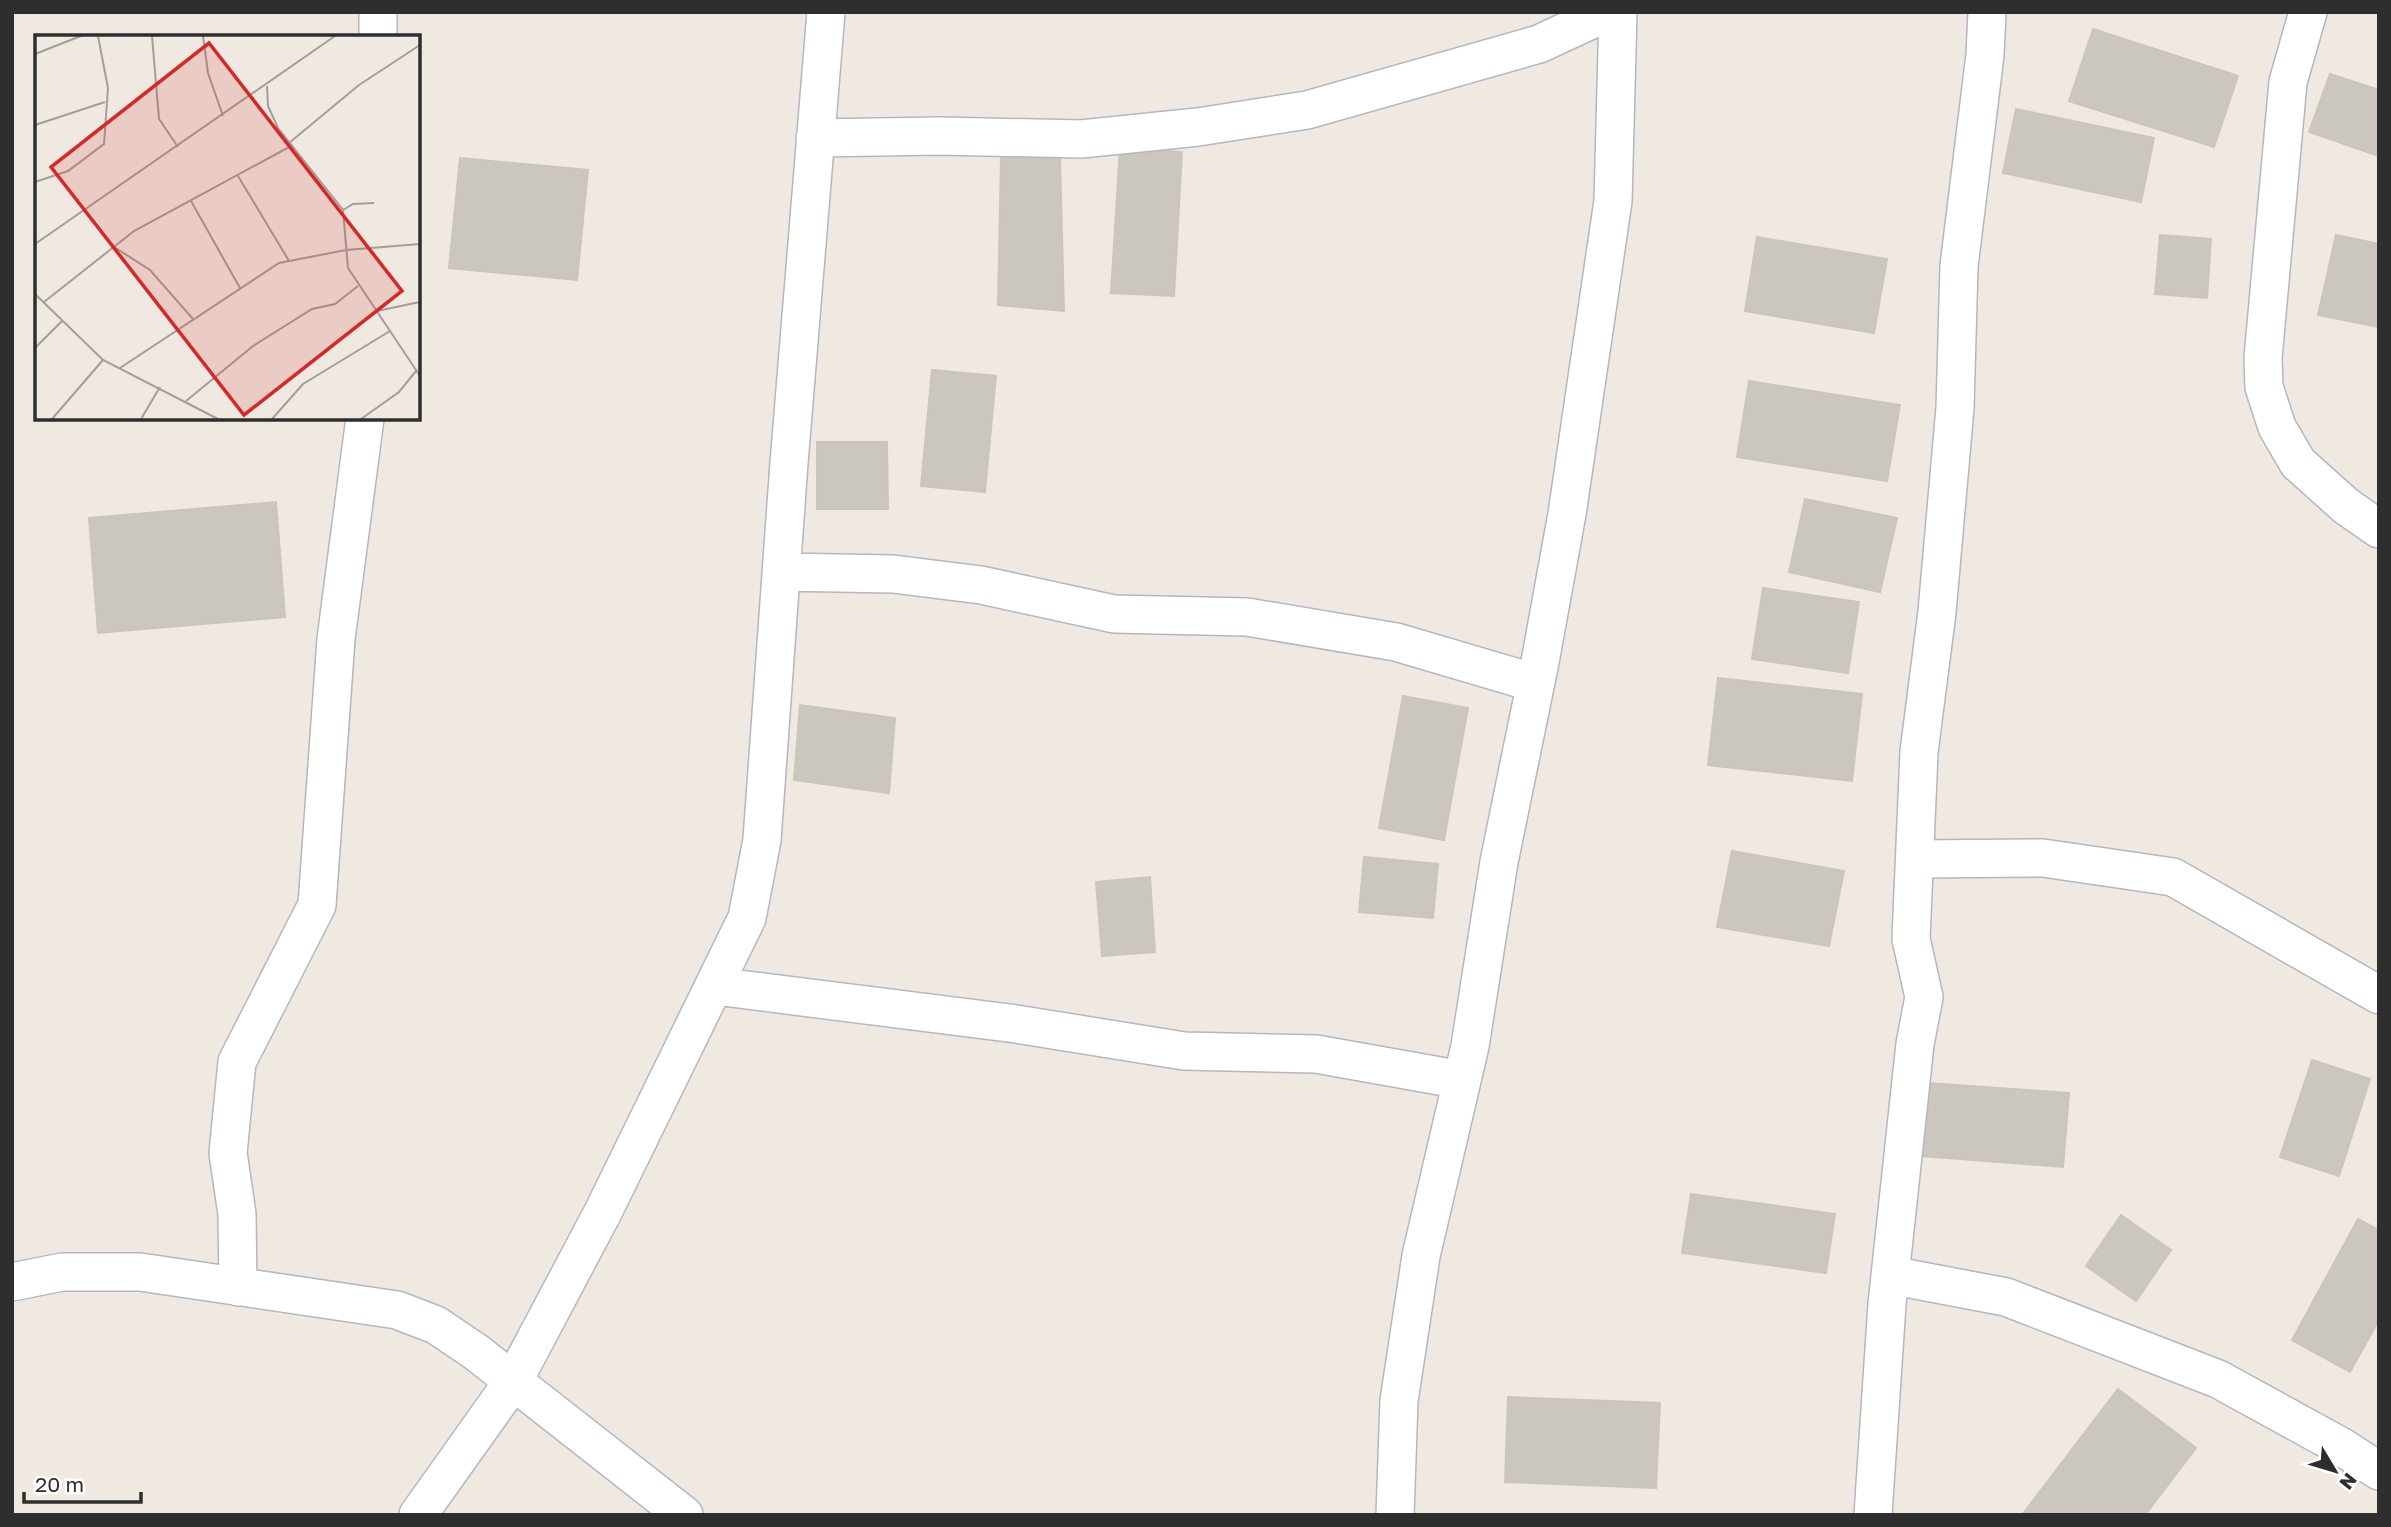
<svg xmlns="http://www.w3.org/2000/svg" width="2391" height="1527" font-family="'Golos Text',sans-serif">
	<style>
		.building { fill: #cbc7bf; stroke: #cbc5ba; stroke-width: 2 }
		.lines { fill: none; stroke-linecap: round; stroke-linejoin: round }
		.minor-casing { stroke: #b4b7c1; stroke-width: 40 }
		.minor { stroke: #fff; stroke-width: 37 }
		.inset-road { fill: none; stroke: #a29e99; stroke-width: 2 }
		.view { fill: #d62828; fill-opacity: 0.15; stroke: #d62828; stroke-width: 3.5 }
		.inset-edge { fill: none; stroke: #2e2e2e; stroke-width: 3.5 }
	</style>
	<rect width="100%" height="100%" fill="#efe9e1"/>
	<!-- building -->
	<path class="building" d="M2093,29L2238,76L2214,147L2069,101Z
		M2330,74L2379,90V156L2309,132Z
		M2016,109L2154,138L2141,202L2003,173Z
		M1120,148L1182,152L1174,296L1111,293Z
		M1001,157L1060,159L1064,311L998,305Z
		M460,158L588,170L577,280L449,268Z
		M2160,235L2211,239L2207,298L2155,294Z
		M2336,235L2379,244V327L2318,315Z
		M1757,237L1887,259L1874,333L1745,311Z
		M932,370L996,376L985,492L921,486Z
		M1749,381L1900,405L1887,481L1737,457Z
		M817,442H887L888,509H817Z
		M1805,499L1897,518L1880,592L1789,572Z
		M276,502L285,617L98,633L89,518Z
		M1763,588L1859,602L1848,673L1752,659Z
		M1718,678L1862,694L1852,781L1708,765Z
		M1403,696L1468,708L1444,840L1379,828Z
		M800,705L895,718L889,793L794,780Z
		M1732,851L1844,871L1829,946L1717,927Z
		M1364,857L1438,864L1433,918L1359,912Z
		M1150,877L1155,952L1102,956L1096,882Z
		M2312,1060L2370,1079L2339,1176L2280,1157Z
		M1928,1083L2069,1093L2063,1167L1921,1156Z
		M1691,1194L1835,1214L1826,1273L1682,1253Z
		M2121,1215L2171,1250L2136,1301L2086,1266Z
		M2358,1219L2379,1230V1320L2350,1372L2292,1340Z
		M2118,1389L2196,1448L2145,1515H2022Z
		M1508,1397L1660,1403L1656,1488L1505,1482Z"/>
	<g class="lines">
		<!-- minor casing -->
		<g class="minor-casing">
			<path id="minor" d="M378,12V37
				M2308,12L2288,82L2263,358L2264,387L2277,427L2298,463L2346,506L2379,529
				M815,138L940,136L1081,139L1198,127L1307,110L1539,44L1608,12
				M781,572L893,574L981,585L1114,614L1247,617L1396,642L1535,683
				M1915,859L2043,858L2173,877L2379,995
				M715,986L1016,1024L1184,1051L1316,1054L1462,1080
				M1890,1275L2006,1297L2218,1379L2342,1447L2379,1471
				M12,1282L62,1272H140L397,1310L436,1325L476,1352L684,1515
				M238,1287L237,1214L228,1153L237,1062L317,905L336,639L365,418
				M418,1515L514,1380L603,1212L747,918L762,840L789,463L826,12
				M1395,1515L1399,1401L1421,1256L1470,1046L1499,862L1540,662L1567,514L1613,201L1618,12
				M1873,1515L1887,1304L1915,1044L1924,997L1911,939L1919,752L1937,612L1955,408L1959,266L1985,55L1987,12"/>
		</g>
		<!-- minor -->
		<use href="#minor" class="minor"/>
	</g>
	<!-- overview -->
	<g transform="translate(35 35)">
		<rect width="385" height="385" fill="#efe9e1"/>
		<path class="inset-road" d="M117,1L124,84L143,112M168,1L173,38L188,81M0,19L46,1M232,51L233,71L243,93L308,175L313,233L385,341M0,90L70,67M254,108L324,50L385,10M203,141L254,226M0,147L33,136L69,109L73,53L63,1M156,166L205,253M308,175L318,169L339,168M0,209L300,1M79,212L115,235L158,284M0,259L68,325L183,384M9,267L99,196L256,111M342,276L385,267M0,313L27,286M85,333L244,228L311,215L385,209M151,366L218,311L277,274L300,269L323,251M17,384L68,325M106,384L125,352M237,384L268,349L355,296M326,384L364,357L381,336"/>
		<path class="view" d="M174,8L367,256L209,380L16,132Z"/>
		<rect width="385" height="385" class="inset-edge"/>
	</g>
	<!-- border -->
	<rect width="2391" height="1527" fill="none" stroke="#2e2e2e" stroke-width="28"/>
	<!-- north arrow -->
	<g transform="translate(2335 1471) rotate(128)" stroke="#ffffff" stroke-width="5" paint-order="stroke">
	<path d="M0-5L12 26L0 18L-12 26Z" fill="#2e2e2e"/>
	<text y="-10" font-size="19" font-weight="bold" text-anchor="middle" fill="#2e2e2e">N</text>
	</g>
	<!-- scale -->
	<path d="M24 1492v10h117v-10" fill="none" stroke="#2e2e2e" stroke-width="3.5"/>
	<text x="35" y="1492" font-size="21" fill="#2e2e2e" stroke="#ffffff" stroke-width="5" paint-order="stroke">20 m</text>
</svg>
